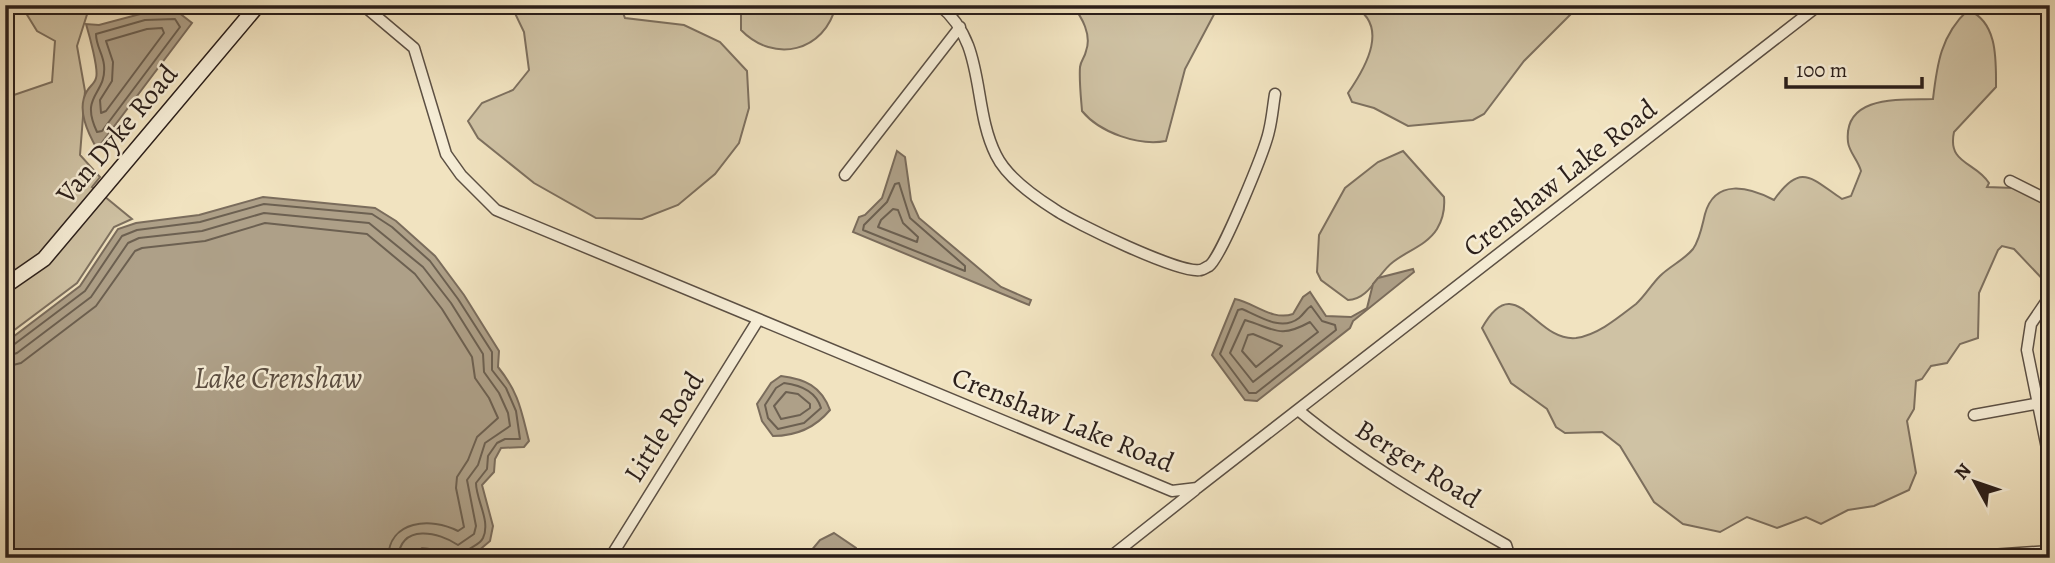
<svg xmlns="http://www.w3.org/2000/svg" width="2055" height="563" font-family="Alegreya,serif">
	<style>
		.green { fill: #cfc2a4; stroke: #7d705f; stroke-width: 2 }
		.water { fill: #aea088; stroke: #7a6c5c; stroke-width: 2 }
		.lines { fill: none; stroke-linecap: round; stroke-linejoin: round }
		.shore { stroke: #6c6051; stroke-width: 2 }
		.street-casing { stroke: #5c5044; stroke-width: 13 }
		.secondary-casing { stroke: #2b1f1a; stroke-width: 17 }
		.street { stroke: #f6edd6; stroke-width: 10 }
		.secondary { stroke: #f6edd6; stroke-width: 14 }
		.labels { text-anchor: middle; dominant-baseline: central; stroke-width: 5; stroke-linejoin: round; paint-order: stroke }
		.street-label { font-size: 28px; fill: #2b1f1a; stroke: #f6edd6 }
		.water-label { font-size: 30px; font-style: italic; fill: #594c40; stroke: #f6edd6 }
	</style>
	<rect width="100%" height="100%" fill="#f1e3c0"/>
	<filter id="stains"><feTurbulence type="fractalNoise" baseFrequency=".00286" numOctaves="4"/><feColorMatrix values="0 0 0 0 .2 0 0 0 0 .09 0 0 0 0 .02 0 0 0 .5 -.17"/></filter>
	<radialGradient id="worn" r=".72"><stop offset=".6" stop-color="#630" stop-opacity="0"/><stop offset="1" stop-color="#630" stop-opacity=".3"/></radialGradient>
	<!-- green -->
	<path class="green" d="M21,5H90L77,46L85,91L80,155L100,177L92,187L96,190L40,255L5,280V98L52,82L55,41L37,31Z
		M511,5H620L625,18L684,25L720,42L747,71L749,108L739,143L715,174L678,205L642,219L596,218L534,183L478,138L468,121L482,103L513,90L529,70L524,32Z
		M741,5H836C825,52 774,64 741,30Z
		M1072,5H1219L1185,69L1166,141C1139,146 1100,133 1082,111C1081,98 1079,80 1080,67C1081,60 1085,57 1086,51C1092,35 1082,17 1072,5Z
		M1351,5H1580L1524,61L1484,114L1473,120L1408,126L1374,108L1352,102L1348,93C1366,67 1391,24 1351,5Z
		M1968,10C1998,22 1996,60 1996,87L1954,132C1947,164 1976,162 1989,183L1987,187L2014,188L2050,206V287L2014,249L2002,246L1998,250L1979,293L1978,338L1960,344L1947,363L1931,366L1922,379L1916,381L1914,409L1907,421L1916,473L1909,490L1874,506L1848,510L1821,524L1806,517L1777,528L1747,517L1720,532L1683,524L1654,502L1620,446L1602,432L1565,433L1556,427L1547,409L1511,383L1482,328C1516,267 1534,342 1576,338C1598,335 1619,317 1636,304C1645,296 1651,285 1660,276C1670,266 1684,260 1693,249C1700,239 1702,226 1705,214C1715,178 1749,187 1774,200C1801,161 1812,179 1842,199L1851,196L1861,171C1858,160 1849,152 1848,142C1843,94 1902,100 1933,99C1937,64 1941,35 1968,10Z
		M1403,151L1444,197C1445,208 1443,219 1437,229C1427,245 1407,251 1393,262C1378,273 1369,300 1348,300L1321,280L1317,272L1319,235L1345,188L1378,162Z
		M104,196L132,219L114,227L77,283L5,337V291C47,270 74,232 104,196Z"/>
	<!-- water -->
	<path class="water" d="M178,12L192,23L97,149C88,133 76,109 87,91C90,86 95,83 96,78C99,70 89,34 86,24L99,25L144,13Z
		M897,151L905,157L911,200L919,218L1001,287L1031,300L1029,305L853,232L859,217L865,215L882,198Z
		M263,197L375,208L396,221L435,256L464,295L499,351L498,367C519,393 521,410 529,441L524,447L501,448L495,459L494,472L482,485L493,526L490,541L470,558C447,558 442,549 422,548L413,558H5V343L80,286L118,229L136,223L199,215Z
		M1413,269L1414,272L1353,321L1350,328L1257,401L1245,400L1212,355L1235,299C1255,303 1272,321 1293,314L1303,297L1310,292L1326,316L1351,317L1367,308L1373,284L1378,278Z
		M781,376C805,379 821,386 830,410C815,428 797,436 773,436L762,421L757,404L771,383Z
		M834,533L856,548L859,558H805L820,540Z"/>
	<g class="lines">
		<!-- shore -->
		<path class="shore" d="M175,19L180,27L102,131L97,132C79,94 107,95 104,65C103,54 96,46 96,34L145,20Z
			M147,29L162,28L164,33L106,111L101,113L100,100L112,81L113,62L106,41Z
			M899,183L910,218L965,266V271L863,230L864,225L887,202L895,184Z
			M893,209L898,210L903,223L918,237L917,242L878,227L881,220Z
			M1311,306L1322,321L1335,325L1336,330L1256,393H1249L1220,354L1238,310L1242,309C1259,316 1281,332 1299,318C1304,314 1306,309 1311,306Z
			M1245,320C1275,329 1279,339 1310,322L1318,332L1253,382L1230,353Z
			M1253,334L1282,346L1256,367L1242,351L1248,335Z
			M5,348L12,346L85,291L122,236L137,230L200,222L264,204L372,214L392,227L430,261L458,299L492,352V370L506,388L516,411L520,439H505L497,443L488,456L487,469L476,483C476,500 491,521 483,538C478,548 466,545 465,558
			M5,357L17,353L91,297L128,243L139,238L202,231L264,213L369,223L423,267L451,303L483,354L484,372L499,393L508,413L510,426L485,443L478,465L467,480L476,526L474,534L458,545C439,532 401,523 398,558
			M5,367L21,363L96,306L135,251L142,248L205,241L265,223L367,234L415,274L442,309L472,357L475,378L489,398L498,418L477,437L468,460L457,477L456,488L464,527L458,531C431,517 389,520 388,558
			M784,383C800,385 816,391 821,408L804,423L778,429L768,418L765,405L776,388Z
			M786,392L798,394L810,404V408L800,415L781,419L774,406Z"/>
		<!-- street casing -->
		<g class="street-casing">
			<path id="street" d="M363,5L414,48L446,154L461,175L496,210L1172,491L1197,488L1819,5
				M939,5C987,43 971,105 996,155C1006,176 1035,197 1054,209C1074,223 1180,274 1200,270C1203,270 1206,267 1209,266C1221,258 1265,150 1269,131C1272,119 1273,106 1275,94
				M845,175L960,27
				M2010,181L2050,201
				M2050,296L2031,324L2027,350L2050,463
				M1298,410C1361,462 1435,505 1506,545L1510,558
				M1974,415L2035,404
				M610,558L758,320
				M1109,558L1195,490
				M1947,558L2050,551"/>
		</g>
		<!-- secondary casing -->
		<g class="secondary-casing">
			<path id="secondary" d="M5,286L44,259L258,5"/>
		</g>
		<!-- street -->
		<use href="#street" class="street"/>
		<!-- secondary -->
		<use href="#secondary" class="secondary"/>
	</g>
	<g class="labels">
		<!-- street labels -->
		<g class="street-label">
			<text transform="translate(117 134) rotate(-50)">Van Dyke Road</text>
			<text transform="translate(1560 178) rotate(-38)">Crenshaw Lake Road</text>
			<text transform="translate(1063 420) rotate(22)">Crenshaw Lake Road</text>
			<text transform="translate(664 427) rotate(-58)">Little Road</text>
			<text transform="translate(1418 464) rotate(32)">Berger Road</text>
		</g>
		<!-- water labels -->
		<g class="water-label">
			<text x="278" y="378">Lake Crenshaw</text>
		</g>
	</g>
	<!-- margin -->
	<rect width="2055" height="563" fill="none" stroke="#f1e3c0" stroke-width="28"/>
	<rect x="7" y="7" width="2041" height="549" fill="none" stroke="#2b1f1a" stroke-width="3.5"/>
	<rect x="14" y="14" width="2027" height="535" fill="none" stroke="#2b1f1a" stroke-width="2"/>
	<!-- north arrow -->
	<g transform="translate(1975 482) rotate(310)" stroke="#f6edd6" stroke-width="5" paint-order="stroke">
	<path d="M0-5L12 26L0 18L-12 26Z" fill="#2b1f1a"/>
	<text y="-10" font-size="19" font-weight="bold" text-anchor="middle" fill="#2b1f1a">N</text>
	</g>
	<!-- scale -->
	<path d="M1786 77v10h136v-10" fill="none" stroke="#2b1f1a" stroke-width="3.5"/>
	<text x="1796" y="77" font-size="21" fill="#2b1f1a" stroke="#f6edd6" stroke-width="5" paint-order="stroke">100 m</text>
	<rect width="100%" height="100%" filter="url(#stains)"/>
	<rect width="100%" height="100%" fill="url(#worn)"/>
</svg>
